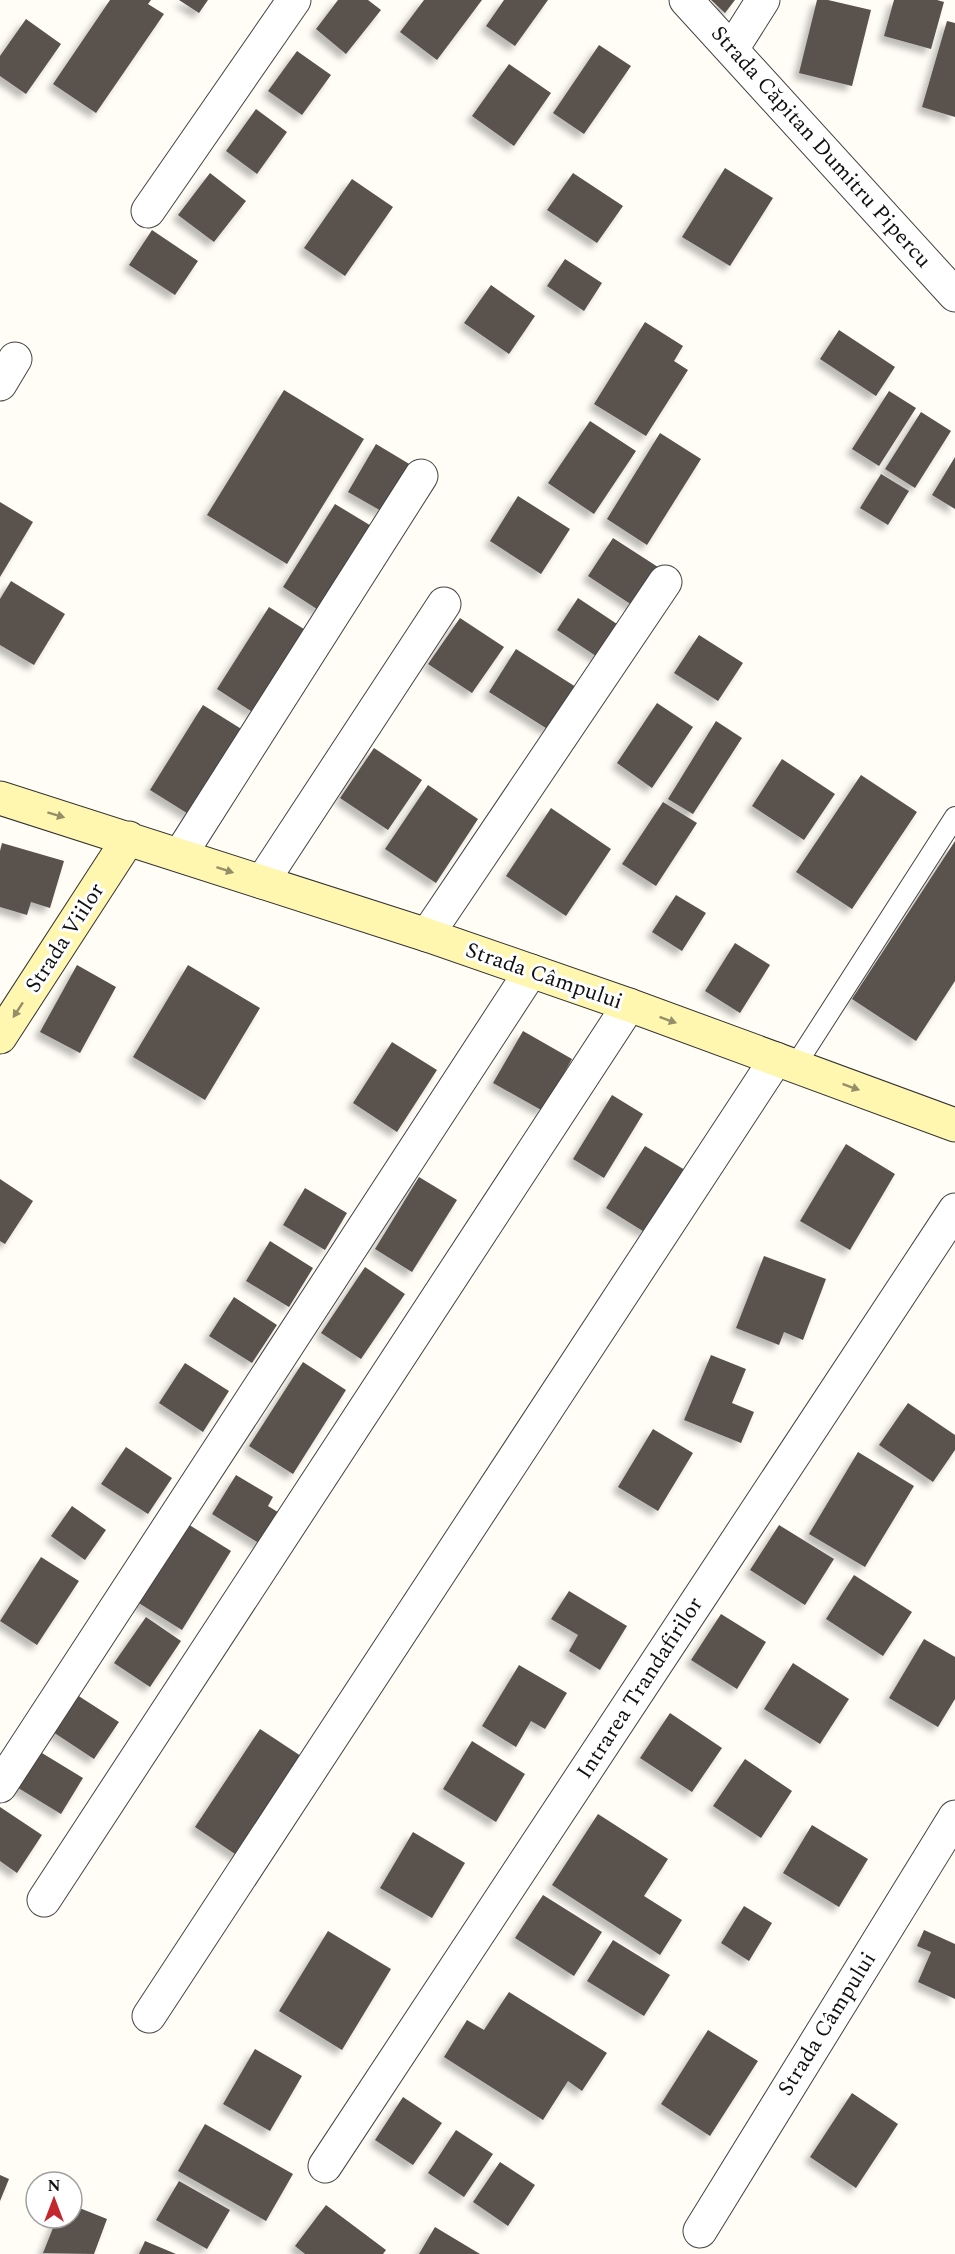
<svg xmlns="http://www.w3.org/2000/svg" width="955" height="2254" font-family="Spectral,serif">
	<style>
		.building { fill: #5a524d; filter: url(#shadow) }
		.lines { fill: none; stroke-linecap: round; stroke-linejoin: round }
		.lane-casing { stroke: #444; stroke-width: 22 }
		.street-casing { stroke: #444; stroke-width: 35 }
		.secondary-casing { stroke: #333; stroke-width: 35 }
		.lane { stroke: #fff; stroke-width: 20 }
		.street { stroke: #fff; stroke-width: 33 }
		.secondary { stroke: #fff6b0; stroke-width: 33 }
		.oneway { fill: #948f68 }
		.labels { text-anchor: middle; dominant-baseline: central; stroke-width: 6; stroke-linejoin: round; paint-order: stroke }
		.street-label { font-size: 22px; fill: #111; stroke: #fff }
	</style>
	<defs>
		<filter id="shadow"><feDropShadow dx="-5.5" dy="5.5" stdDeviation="3" flood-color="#0004"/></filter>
	</defs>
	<rect width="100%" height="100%" fill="#fffdf5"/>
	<!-- building -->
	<path class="building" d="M110,0H151L148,4L164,14L96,113L53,84Z
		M179,0H208L199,13Z
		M338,0H368L381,10L346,54L316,29Z
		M424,0H482L437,60L400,32Z
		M504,0H548L515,46L486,26Z
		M711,0H735L725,13Z
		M817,0H828L871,10L852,86L799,73Z
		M894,0H937L944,2L931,49L884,36Z
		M26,19L61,44L26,94L0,76V56Z
		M947,21L955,23V117L922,107Z
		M599,45L631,66L584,134L553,113Z
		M297,51L331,75L302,115L268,91Z
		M509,64L551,93L514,146L472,116Z
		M256,109L287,132L257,174L226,151Z
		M725,168L773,198L730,266L682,237Z
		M210,173L246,201L214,242L178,215Z
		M573,173L623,206L597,243L547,210Z
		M352,179L393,207L345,276L304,248Z
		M152,230L198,261L175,295L129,265Z
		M565,259L602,283L584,311L547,286Z
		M491,285L535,316L509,354L464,323Z
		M645,322L683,346L674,361L688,370L646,436L594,404Z
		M839,330L895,367L876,396L820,359Z
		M284,390L364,439L287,564L207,515Z
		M889,391L916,408L879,466L852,449Z
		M921,412L951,431L915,488L885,469Z
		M590,421L636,451L594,514L548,483Z
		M660,433L701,459L647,545L607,519Z
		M376,444L411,465L383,512L348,492Z
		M955,457V509L932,495Z
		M881,474L909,491L888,525L860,508Z
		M518,496L570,529L541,574L490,541Z
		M0,502L33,522L0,577Z
		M335,504L373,527L320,611L283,587Z
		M613,538L661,569L635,607L588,576Z
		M11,581L65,614L34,665L0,645V599Z
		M578,598L620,626L599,658L557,630Z
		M269,607L307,631L254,713L217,689Z
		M460,618L504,647L472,693L428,664Z
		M699,635L743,663L718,701L674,673Z
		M516,649L576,687L549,730L489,692Z
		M657,703L693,727L652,788L617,763Z
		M203,705L243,730L190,815L150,790Z
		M716,721L742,738L693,814L668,799Z
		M374,748L422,780L388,830L340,798Z
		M782,759L835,794L804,840L752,806Z
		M861,775L917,812L852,909L796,872Z
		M428,785L478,819L436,883L385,849Z
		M663,802L697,823L656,886L622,864Z
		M551,808L611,849L566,916L506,876Z
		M955,841V981L916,1041L852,999Z
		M2,843L64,861L50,908L31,902L27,915L0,907V851Z
		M676,895L706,913L682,951L652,932Z
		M735,943L770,965L740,1013L705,991Z
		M77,965L116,987L80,1053L40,1032Z
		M188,965L260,1008L205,1100L133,1057Z
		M523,1031L572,1059L543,1111L493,1083Z
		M392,1042L437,1070L397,1132L353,1103Z
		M612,1095L643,1114L604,1178L573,1159Z
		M846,1144L895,1174L850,1250L800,1221Z
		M645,1146L685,1170L646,1233L606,1208Z
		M419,1177L457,1200L412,1272L375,1249Z
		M0,1179L33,1201L5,1244L0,1241Z
		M305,1188L347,1213L325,1250L283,1225Z
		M270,1241L313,1268L289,1307L246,1281Z
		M764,1256L826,1279L803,1340L784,1332L779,1345L736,1328Z
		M365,1267L405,1294L361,1359L321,1333Z
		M234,1297L277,1325L252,1363L209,1336Z
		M711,1355L746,1369L732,1403L754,1412L741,1443L684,1420Z
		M303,1362L346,1390L293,1474L249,1446Z
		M185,1363L229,1391L203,1432L159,1403Z
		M908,1403L955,1435V1450L933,1482L879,1445Z
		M653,1429L693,1453L658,1511L618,1487Z
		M126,1447L172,1478L148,1514L101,1484Z
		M858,1452L914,1486L865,1567L809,1534Z
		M236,1475L273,1497L268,1506L281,1514L262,1545L212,1514Z
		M72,1506L106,1530L85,1560L51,1536Z
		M183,1521L231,1551L182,1630L134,1600Z
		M779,1525L834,1559L805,1605L750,1570Z
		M41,1557L79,1581L37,1645L0,1621Z
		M854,1575L912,1612L883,1656L826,1619Z
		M569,1591L627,1626L600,1670L569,1651L578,1635L551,1619Z
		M721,1614L766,1642L737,1689L691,1660Z
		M146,1617L181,1641L150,1687L114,1663Z
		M924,1639L955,1657V1699L938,1727L889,1698Z
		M793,1663L849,1699L820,1744L764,1709Z
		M519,1665L567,1693L545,1729L531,1721L516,1747L482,1726Z
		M74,1693L119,1722L94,1759L50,1730Z
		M670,1713L722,1748L692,1792L640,1758Z
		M260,1729L304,1758L238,1856L195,1827Z
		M472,1741L525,1774L496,1822L443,1789Z
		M37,1750L83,1778L61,1814L15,1786Z
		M745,1759L792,1791L761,1838L713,1806Z
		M0,1807L42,1835L17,1873L0,1861Z
		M598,1814L668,1859L644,1896L682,1920L660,1955L552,1885Z
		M812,1825L868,1859L839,1907L783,1873Z
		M413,1832L465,1863L432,1918L380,1888Z
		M543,1895L602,1932L574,1976L515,1938Z
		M744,1906L772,1923L749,1961L721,1943Z
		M924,1930L955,1944V1999L918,1982L931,1952L917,1946Z
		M328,1931L391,1969L342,2050L279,2011Z
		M613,1940L670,1975L644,2016L587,1981Z
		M509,1992L607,2053L582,2091L568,2081L543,2120L444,2057L467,2020L484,2030Z
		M708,2030L758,2061L710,2136L661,2104Z
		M255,2049L302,2076L270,2131L223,2104Z
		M852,2093L898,2124L856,2188L810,2157Z
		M403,2097L442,2123L413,2165L375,2140Z
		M205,2124L293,2174L266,2221L178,2171Z
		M456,2130L493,2154L464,2197L428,2173Z
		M500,2162L535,2185L508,2226L473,2202Z
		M0,2175L9,2179L0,2201Z
		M179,2181L230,2210L207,2249L156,2220Z
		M72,2205L107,2219L94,2254L43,2253L57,2218H72Z
		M326,2205L386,2250L383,2254H305L295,2246Z
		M435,2227L480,2254H419Z
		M145,2241L176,2254H139Z"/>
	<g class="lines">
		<!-- lane casing -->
		<g class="lane-casing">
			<path id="lane" d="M795,1066L955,817"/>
		</g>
		<!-- street casing -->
		<g class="street-casing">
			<path id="street" d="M686,0L955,295
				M732,49L763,0
				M148,211L294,0
				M0,384L15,359
				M180,855L421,476
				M262,882L444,604
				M427,935L665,582
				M0,1786L531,971
				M44,1900L629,1005
				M149,2016L776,1059
				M325,2166L955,1210
				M700,2231L955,1817"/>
		</g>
		<!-- secondary casing -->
		<g class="secondary-casing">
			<path id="secondary" d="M0,798L427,935L629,1005L955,1125
				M0,1037L129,838"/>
		</g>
		<!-- lane -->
		<use href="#lane" class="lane"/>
		<!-- street -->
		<use href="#street" class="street"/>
		<!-- secondary -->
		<use href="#secondary" class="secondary"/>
	</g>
	<!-- one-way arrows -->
	<defs><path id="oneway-solid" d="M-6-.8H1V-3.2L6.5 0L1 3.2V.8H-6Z" transform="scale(1.5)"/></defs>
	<g class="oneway">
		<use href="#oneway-solid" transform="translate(56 815) rotate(17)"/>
		<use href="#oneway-solid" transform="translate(225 870) rotate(18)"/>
		<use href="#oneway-solid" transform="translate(18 1010) rotate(123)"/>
		<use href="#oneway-solid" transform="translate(668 1020) rotate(20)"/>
		<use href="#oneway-solid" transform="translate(851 1087) rotate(20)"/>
	</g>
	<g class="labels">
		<!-- street labels -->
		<g class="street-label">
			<text transform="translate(821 147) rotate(48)">Strada Căpitan Dumitru Pipercu</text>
			<text transform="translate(65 938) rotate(-57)">Strada Viilor</text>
			<text transform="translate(544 976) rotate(19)">Strada Câmpului</text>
			<text transform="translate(640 1688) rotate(-57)">Intrarea Trandafirilor</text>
			<text transform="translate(827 2024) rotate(-58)">Strada Câmpului</text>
		</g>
	</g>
	<!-- north arrow -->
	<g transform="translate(54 2200)"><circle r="28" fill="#ffffff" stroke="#a0a0a0" stroke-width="1.5"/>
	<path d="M0-4.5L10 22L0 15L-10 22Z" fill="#c4262e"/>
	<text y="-9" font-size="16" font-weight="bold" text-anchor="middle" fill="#111111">N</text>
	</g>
</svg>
